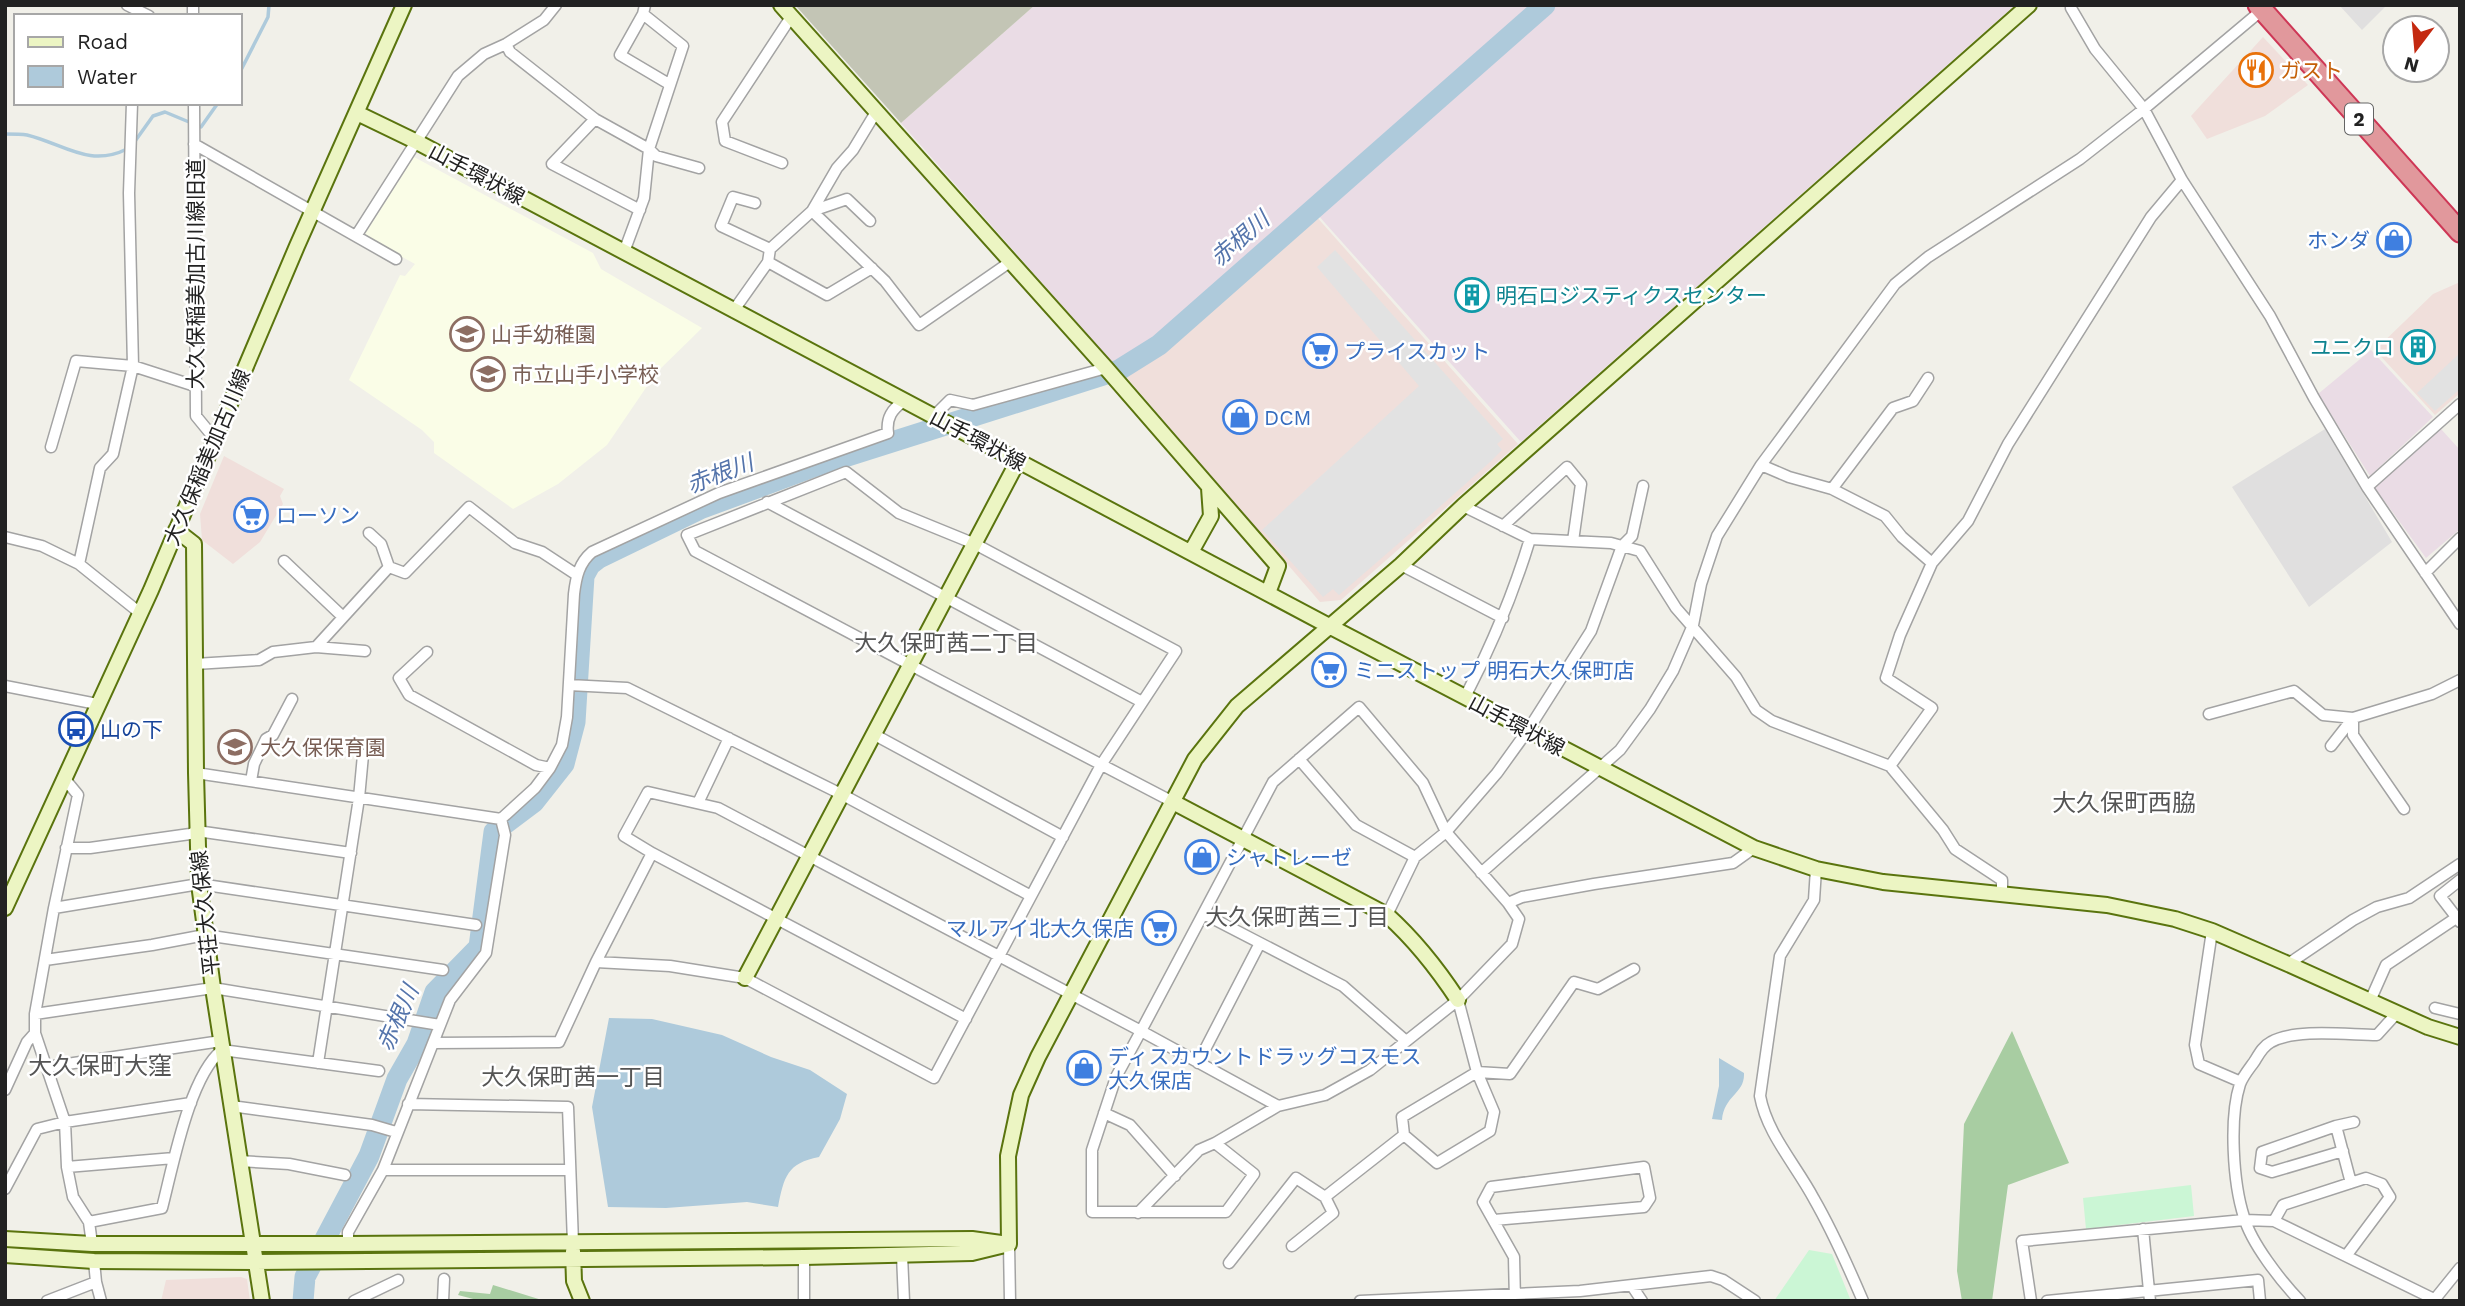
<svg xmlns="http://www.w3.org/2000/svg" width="2465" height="1306" font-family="'Work Sans','Noto Sans JP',sans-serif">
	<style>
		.residential { fill: #e0dfdf }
		.commercial { fill: #f0dfdb }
		.industrial { fill: #eadce5 }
		.education { fill: #fafde7 }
		.construction { fill: #c3c5b5 }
		.forest { fill: #a8cda2 }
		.park { fill: #cbf6d5 }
		.parking { fill: #e2e2e2 }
		.water { fill: #aecadb }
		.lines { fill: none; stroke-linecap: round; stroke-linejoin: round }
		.stream { stroke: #aecadb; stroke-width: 3.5 }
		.river { stroke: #aecadb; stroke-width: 21 }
		.street-casing { stroke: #a3a3a3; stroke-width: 13 }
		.secondary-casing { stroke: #5a740e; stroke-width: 18 }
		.highway-casing { stroke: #ce3756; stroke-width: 23 }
		.street { stroke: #fff; stroke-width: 10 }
		.secondary { stroke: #ecf5c3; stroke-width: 14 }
		.highway { stroke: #e1989c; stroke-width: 19 }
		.labels { text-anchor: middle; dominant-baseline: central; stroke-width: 5; stroke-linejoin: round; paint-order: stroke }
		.shield { fill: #fff; stroke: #646464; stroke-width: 2 }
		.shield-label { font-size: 19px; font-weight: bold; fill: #222 }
		.food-label { font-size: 21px; fill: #c56008; stroke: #fff; text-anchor: start }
		.street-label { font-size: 21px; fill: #222; stroke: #fff }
		.shop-label { font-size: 21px; fill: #366cbe; stroke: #fff; text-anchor: start }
		.culture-label { font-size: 21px; fill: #0d838f; stroke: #fff; text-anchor: start }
		.education-label { font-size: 21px; fill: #785e54; stroke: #fff; text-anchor: start }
		.transit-label { font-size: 21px; fill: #164399; stroke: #fff; text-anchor: start }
		.water-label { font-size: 23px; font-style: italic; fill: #5474ab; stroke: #fff }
		.neighbourhood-label { font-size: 23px; fill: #555; stroke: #fff }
		.quarter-label { font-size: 24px; fill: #555; stroke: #fff }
	</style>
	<rect width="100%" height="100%" fill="#f1f0e9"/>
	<!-- residential -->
	<path class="residential" d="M2339,5H2387L2362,30Z
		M2325,429L2392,542L2309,607L2232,487Z"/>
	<!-- commercial -->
	<path class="commercial" d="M2263,37L2308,85L2265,116L2207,139L2191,116Z
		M1315,215L1518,444L1341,600L1320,602L1122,372L1137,367Z
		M2460,282V393L2435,415L2375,350L2433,294Z
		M224,456L284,489L280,496L283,504L260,542L233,564L202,540L200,514Z
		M241,1277L247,1279L250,1301H161L166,1280Z"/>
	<!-- industrial -->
	<path class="industrial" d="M1035,5H1533L1119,370L901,123Z
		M1553,5H2015L1521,442L1317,214Z
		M2371,350L2433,417L2370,476L2318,394Z
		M2441,429L2460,450V529L2426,558L2375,488Z"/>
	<!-- education -->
	<path class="education" d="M414,157L593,253L601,269L702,328L656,373L607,445L558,484L513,509L434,453V442L422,430L349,380L400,275L405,276L415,264L364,236Z"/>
	<!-- construction -->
	<path class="construction" d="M795,5H1035L901,123Z"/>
	<!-- forest -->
	<path class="forest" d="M2012,1031L2069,1163L2008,1185L1992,1301H1962L1957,1271L1964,1124Z
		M493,1285L545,1301H481L458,1295L460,1291L490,1294Z"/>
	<!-- park -->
	<path class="park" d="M2191,1185L2194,1216L2086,1229L2083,1198Z
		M1809,1250L1832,1254L1851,1301H1774Z"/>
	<!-- parking -->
	<path class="parking" d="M1335,250L1503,439L1497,444L1502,450L1490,462L1399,543L1339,595L1333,589L1323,597L1262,530L1419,386L1317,267Z
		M2460,353V389L2435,411L2417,393Z"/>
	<!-- water -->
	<path class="water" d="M609,1018L652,1019L722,1035L771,1057L810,1070L847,1094L840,1119L819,1157C787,1163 784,1177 778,1207L747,1202L666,1208L608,1207L592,1107Z
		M1719,1058L1744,1073C1745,1094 1724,1095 1722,1120L1712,1119L1719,1086Z"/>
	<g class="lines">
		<!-- stream -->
		<path class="stream" d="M240,72L268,17L269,5
			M5,134C12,134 21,134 27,135C64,144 89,168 127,149
			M133,144L153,116L165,112L201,127L218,103"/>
		<!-- river -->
		<path class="river" d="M303,1301L305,1277L369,1156L397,1079L417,1044L435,992L479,947L494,832L534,802L564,764L575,722L584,576L590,565L599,558L700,509L813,467L1119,370L1159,345L1545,5"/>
		<!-- street casing -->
		<g class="street-casing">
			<path id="street" d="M127,5L149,16
				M193,5V16
				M645,5L643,14L620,55L669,84
				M2071,8L2095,49L2144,109L2182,180L2270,316L2314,398L2367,487L2460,624
				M506,44L510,52L595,119L649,149L656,156L699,168
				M132,103L129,193L133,366L113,454L100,468L79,564L140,613
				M194,103L196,416L214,438
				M595,119L552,164L640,210
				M194,144L396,259
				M782,163L725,141L722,122L791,17
				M755,203L733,197L721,226L770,249
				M870,221L847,199L812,211L885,281L919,325L1010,262
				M356,236L458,76L484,54L506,44L544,20L556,5
				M624,252L644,198L649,149L683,46L643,14
				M768,262L827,295L872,268
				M734,310L768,262L770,249L812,211L837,168L853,150L876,112
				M934,416L950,400L973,405L1106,368
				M51,447L76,361L133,366L195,386
				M1761,465L1789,477L1832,489L1885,516L1902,537L1932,563
				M2367,487L2460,404
				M1832,489L1893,408L1913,401L1928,378
				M767,502L1142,702
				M1463,506L1530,539L1611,543L1640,551L1676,608L1736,677L1756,710L1772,721L1890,766L1943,830L1955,849L2002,880V896
				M1503,526L1567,467L1581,484L1573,541
				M369,533L381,544L389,567
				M5,537L42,546L79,564
				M284,561L343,617
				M1401,565L1503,618
				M2425,573L2460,538
				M316,647L365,651
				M427,652L399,678L409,695L536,765L550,768
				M195,664L259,660L273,652L316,647L389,567L405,573L469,507L515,543L542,552L577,575
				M569,685L627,688L843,795L1031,896
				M5,686L97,704
				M1465,697C1492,645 1513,595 1530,539
				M2209,714L2294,691L2323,715L2353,718V735L2404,809
				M875,735L1063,837
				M2331,746L2353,718L2432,694L2460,680
				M1299,759L1356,825L1415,857
				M1890,766L1932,708L1886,678L1900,635L1932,563L1968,521L2008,444L2151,217L2182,180
				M196,773L501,819L535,788L550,768L562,745L567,717L574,594C576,577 579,563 592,552L719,493L888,433C886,418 892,409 904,401
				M64,778L78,795L54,908L35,1014V1033L65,1122L67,1167L73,1197L89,1222L92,1244
				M251,781L254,764L266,739L273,735L292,699
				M698,803L729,738
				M66,848H90L190,834L197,831L351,853
				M652,853L966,1019
				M1816,869L1814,900L1780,956L1760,1096C1767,1134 1796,1165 1814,1199C1833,1232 1848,1266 1863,1301
				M1481,873L1620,750L1650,709L1673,671L1693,625L1701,584L1717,536L1761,465L1895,284L1928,257L2080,159L2144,109L2262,10
				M2460,880L2440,896L2460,922
				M1508,903L1522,897L1594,884L1733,863L1754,848
				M54,908L199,884L476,925
				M1204,914L1343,986L1406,1041
				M1387,915L1415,857L1446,832L1497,773L1528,730L1591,631L1622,546L1632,536L1643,486
				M2212,931L2195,1045L2199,1064L2241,1082
				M45,960L152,945L205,935L443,970
				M596,962L652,853L624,836L648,792L718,808L1141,1031L1278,1106
				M2288,964L2353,920L2377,907L2409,898L2460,864
				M2370,1001L2386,965L2456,918
				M2435,1008L2460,1014
				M35,1014L213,988L440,1025
				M433,1043L559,1042L596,962L670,966L745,978L934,1078L1101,765L1176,651L975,544L899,513L846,472L687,535L695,551C854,636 1013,719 1173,802
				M318,1063L359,798L363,755
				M1198,1063L1260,943
				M47,1067L221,1041
				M5,1090L27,1042L35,1033
				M408,1104L568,1107L573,1243
				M231,1106L372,1125L396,1132
				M1104,1113L1130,1125L1175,1176
				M2336,1126L2351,1183
				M1404,1135L1437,1163L1490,1131L1494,1112L1477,1072L1510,1074L1574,982L1598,989L1634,969
				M2343,1151L2272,1172L2260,1168L2262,1152L2336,1126L2354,1122
				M239,1161L289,1164L345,1175
				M67,1167L174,1158
				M383,1170H570
				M5,1189L37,1129L65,1122L191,1103
				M1325,1197L1404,1135L1402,1117L1477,1072L1458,1000
				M1138,1213L1199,1150L1215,1143L1278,1106L1325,1095L1370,1070L1458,1000L1512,944L1519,919L1508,903L1446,832L1423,783L1359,707L1273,782L1141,1031L1116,1077L1092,1150V1212H1226L1254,1174L1215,1143
				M1494,1220L1644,1207L1650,1198L1644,1167L1491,1187L1483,1202L1514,1257L1515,1301
				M2274,1221L2283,1205L2366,1178L2382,1184L2390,1197L2346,1256
				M89,1222L162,1208C173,1166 189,1077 222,1050L379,1071
				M2143,1229L2150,1301
				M348,1244V1232L383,1170L450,1000L486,953L505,835L501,819
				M1009,1244L1010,1301
				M902,1255L904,1301
				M804,1257V1301
				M94,1261L96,1282L101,1301
				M1229,1263L1296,1178L1325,1197L1333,1213L1292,1246
				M1632,1286L1642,1301
				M2435,1299L2460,1268
				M47,1301L96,1282
				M354,1301L398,1280
				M443,1301L444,1279
				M1360,1301L1580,1291L1711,1276L1723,1280L1755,1301
				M2031,1301L2022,1241L2244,1220L2274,1221L2438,1301
				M2047,1301L2258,1280L2260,1301
				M2300,1301C2281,1281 2251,1243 2244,1217C2233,1183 2229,1118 2240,1084C2243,1076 2249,1069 2254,1062C2259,1054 2263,1046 2271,1042C2296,1028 2349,1035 2377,1035L2397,1013"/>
		</g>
		<!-- secondary casing -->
		<g class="secondary-casing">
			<path id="secondary" d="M781,5L1106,368L1278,566L1268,593
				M357,113L417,142L1329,626L1754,848L1816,869L1883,882L2107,905L2175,919L2212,931L2288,964L2428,1027L2460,1037
				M176,530L194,544L196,773L199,884L213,988L262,1301
				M1191,552L1211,516L1209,488
				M1173,802L1387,915C1416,941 1437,968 1458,1000
				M5,908L151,590L297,246L404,5
				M745,978L1018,461
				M5,1239L92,1244H348L972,1239L1001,1243
				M1009,1244L1008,1156L1021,1095L1038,1057L1195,759L1237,706L1401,565L1463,506L2029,5
				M573,1251L574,1281L582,1301
				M5,1255L94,1261L255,1262L804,1257L972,1253L1009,1244"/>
		</g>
		<!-- highway casing -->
		<g class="highway-casing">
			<path id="highway" d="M2258,5L2460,232"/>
		</g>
		<!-- street -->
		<use href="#street" class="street"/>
		<!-- secondary -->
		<use href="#secondary" class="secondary"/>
		<!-- highway -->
		<use href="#highway" class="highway"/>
	</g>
	<!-- icons -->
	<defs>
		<g id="restaurant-ring" transform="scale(1.75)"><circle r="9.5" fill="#fff" stroke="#e8710a" stroke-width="1.5"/><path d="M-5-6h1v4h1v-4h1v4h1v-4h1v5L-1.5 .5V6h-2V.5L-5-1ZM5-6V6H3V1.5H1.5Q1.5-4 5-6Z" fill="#e8710a"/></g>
		<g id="shop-ring" transform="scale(1.75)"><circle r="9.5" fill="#fff" stroke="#3f7fe0" stroke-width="1.5"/><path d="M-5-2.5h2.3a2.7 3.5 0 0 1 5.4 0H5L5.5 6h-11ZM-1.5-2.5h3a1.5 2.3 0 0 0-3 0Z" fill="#3f7fe0"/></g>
		<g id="building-ring" transform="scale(1.75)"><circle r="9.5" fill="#fff" stroke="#0f9aa8" stroke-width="1.5"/><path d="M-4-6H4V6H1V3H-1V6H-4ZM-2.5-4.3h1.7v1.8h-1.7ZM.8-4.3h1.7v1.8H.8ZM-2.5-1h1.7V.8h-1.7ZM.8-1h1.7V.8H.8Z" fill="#0f9aa8"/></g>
		<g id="school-ring" transform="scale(1.75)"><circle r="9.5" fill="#fff" stroke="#8d6e63" stroke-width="1.5"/><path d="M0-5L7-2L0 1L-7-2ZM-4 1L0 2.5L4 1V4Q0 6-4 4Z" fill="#8d6e63"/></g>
		<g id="supermarket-ring" transform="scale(1.75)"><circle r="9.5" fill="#fff" stroke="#3f7fe0" stroke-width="1.5"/><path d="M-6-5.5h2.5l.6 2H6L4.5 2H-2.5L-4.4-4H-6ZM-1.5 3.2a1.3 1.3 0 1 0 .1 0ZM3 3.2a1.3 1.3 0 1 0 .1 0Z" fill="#3f7fe0"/></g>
		<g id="bus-ring" transform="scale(1.75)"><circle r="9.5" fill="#fff" stroke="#1a4fb4" stroke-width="1.5"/><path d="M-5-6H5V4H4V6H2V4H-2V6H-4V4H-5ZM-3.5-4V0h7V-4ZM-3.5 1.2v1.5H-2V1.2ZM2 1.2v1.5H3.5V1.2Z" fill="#1a4fb4"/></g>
	</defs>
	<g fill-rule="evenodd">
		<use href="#restaurant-ring" x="2256" y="70"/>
		<use href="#shop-ring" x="2394" y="240"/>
		<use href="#building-ring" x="1472" y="295"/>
		<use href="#school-ring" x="467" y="334"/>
		<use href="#building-ring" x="2418" y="347"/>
		<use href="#supermarket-ring" x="1320" y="351"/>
		<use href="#school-ring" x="488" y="374"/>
		<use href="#shop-ring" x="1240" y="417"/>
		<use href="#supermarket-ring" x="251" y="515"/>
		<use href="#supermarket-ring" x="1329" y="670"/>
		<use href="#bus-ring" x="76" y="729"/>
		<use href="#school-ring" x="235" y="747"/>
		<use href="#shop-ring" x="1202" y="857"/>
		<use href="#supermarket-ring" x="1159" y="928"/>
		<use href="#shop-ring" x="1084" y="1068"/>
	</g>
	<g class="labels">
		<!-- shield labels -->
		<rect class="shield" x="2345" y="103.5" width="28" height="31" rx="5"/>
		<g class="shield-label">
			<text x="2359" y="119">2</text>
		</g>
		<!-- food labels -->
		<g class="food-label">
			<text x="2280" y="70">ガスト</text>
		</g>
		<!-- street labels -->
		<g class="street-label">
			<text transform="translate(477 174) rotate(28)">山手環状線</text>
			<text transform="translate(195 274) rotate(-90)">大久保稲美加古川線旧道</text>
			<text transform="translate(978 440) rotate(28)">山手環状線</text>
			<text transform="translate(207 457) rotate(-67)">大久保稲美加古川線</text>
			<text transform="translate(1517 725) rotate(28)">山手環状線</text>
			<text transform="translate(205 913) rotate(-96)">平荘大久保線</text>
		</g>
		<!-- shop labels -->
		<g class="shop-label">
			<text x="2370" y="240" text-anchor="end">ホンダ</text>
			<text x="1344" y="351">プライスカット</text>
			<text x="1264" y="417">DCM</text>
			<text x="276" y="515">ローソン</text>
			<text x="1354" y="670">ミニストップ 明石大久保町店</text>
			<text x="1226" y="857">シャトレーゼ</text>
			<text x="1134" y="928" text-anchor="end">マルアイ北大久保店</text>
			<text x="1108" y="1056">ディスカウントドラッグコスモス<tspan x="1108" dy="24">大久保店</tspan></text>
		</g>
		<!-- culture labels -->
		<g class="culture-label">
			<text x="1496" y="295">明石ロジスティクスセンター</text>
			<text x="2394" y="347" text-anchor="end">ユニクロ</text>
		</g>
		<!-- education labels -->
		<g class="education-label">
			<text x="491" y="334">山手幼稚園</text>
			<text x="512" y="374">市立山手小学校</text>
			<text x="260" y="747">大久保保育園</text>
		</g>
		<!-- transit labels -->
		<g class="transit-label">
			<text x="100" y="729">山の下</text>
		</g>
		<!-- water labels -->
		<g class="water-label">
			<text transform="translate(1240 239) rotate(-41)">赤根川</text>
			<text transform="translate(720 474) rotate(-21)">赤根川</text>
			<text transform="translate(398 1018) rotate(-66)">赤根川</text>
		</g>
		<!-- neighbourhood labels -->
		<g class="neighbourhood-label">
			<text x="946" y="643">大久保町茜二丁目</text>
			<text x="1297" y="917">大久保町茜三丁目</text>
			<text x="573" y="1077">大久保町茜一丁目</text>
		</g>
		<!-- quarter labels -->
		<g class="quarter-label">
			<text x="2124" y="803">大久保町西脇</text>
			<text x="100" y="1066">大久保町大窪</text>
		</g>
	</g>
	<!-- border -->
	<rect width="2465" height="1306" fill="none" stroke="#222222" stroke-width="14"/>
	<!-- legend -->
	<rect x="14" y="14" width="228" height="91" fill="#ffffff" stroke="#a7a7a7" stroke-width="2"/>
	<rect x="28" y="37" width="35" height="10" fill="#ecf5c3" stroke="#a7a7a7" stroke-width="2"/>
	<text x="77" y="49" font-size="21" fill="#222222">Road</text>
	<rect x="28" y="66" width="35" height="21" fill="#aecadb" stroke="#a7a7a7" stroke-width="2"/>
	<text x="77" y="84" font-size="21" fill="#222222">Water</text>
	<!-- north arrow -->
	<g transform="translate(2416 49) rotate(196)"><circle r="33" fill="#ffffff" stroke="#a7a7a7" stroke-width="2"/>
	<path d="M0-5L12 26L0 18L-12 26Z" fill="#c42910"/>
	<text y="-10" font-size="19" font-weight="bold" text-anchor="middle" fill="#222222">N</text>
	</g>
</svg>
